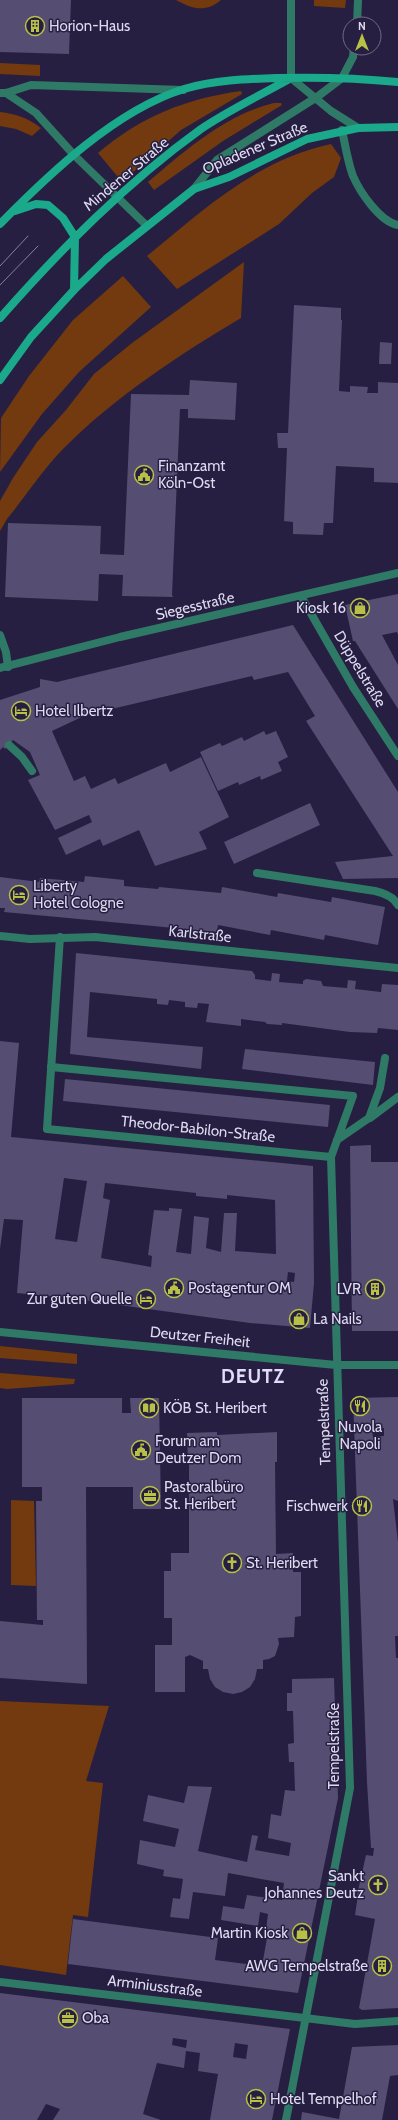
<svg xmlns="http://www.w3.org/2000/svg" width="398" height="2120" font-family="Cabin,sans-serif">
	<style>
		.green { fill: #723a0e }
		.building { fill: #554d72; fill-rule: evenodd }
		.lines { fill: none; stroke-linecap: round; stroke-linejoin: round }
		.service { stroke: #2f7a66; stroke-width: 8 }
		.minor { stroke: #2f7a66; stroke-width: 8 }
		.tertiary { stroke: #2f7a66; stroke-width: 8 }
		.secondary { stroke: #1aa98a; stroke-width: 8 }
		.tram { stroke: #86819d; stroke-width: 1 }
		.labels { text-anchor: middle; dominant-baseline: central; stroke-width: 3; stroke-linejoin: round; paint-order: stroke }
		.poi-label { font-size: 15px; fill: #dedbf1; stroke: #271f41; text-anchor: start }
		.street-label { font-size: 15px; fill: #dedbf1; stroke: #271f41 }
		.district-label { font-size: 19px; font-weight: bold; letter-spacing: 1px; fill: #e1ddf8; stroke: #271f41 }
	</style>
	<rect width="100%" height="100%" fill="#271f41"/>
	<!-- green -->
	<path class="green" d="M176,0H221C206,13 192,9 176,0Z
		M314,0H346L345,8L314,6Z
		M0,63L40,65V76L0,74Z
		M241,91L242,94L181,130L122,182L98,153C142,116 185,99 241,91Z
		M274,103H281L282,105L223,141L154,190L148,182C186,150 225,115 274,103Z
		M0,112C16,114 28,118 41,128L32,136L16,129L0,126Z
		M331,144L341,158L334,177L312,193L279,224L177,289L147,256C204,209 257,160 331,144Z
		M244,262L241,318C179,355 116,396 64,448C43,469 26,496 7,519L0,531V501L13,478L37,442L66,410L94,374L132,343Z
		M123,276L151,307L79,372L42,414L0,472L1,418L29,376L73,320Z
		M0,1346L77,1354V1364L0,1358Z
		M0,1373L75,1379L74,1384L7,1389L0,1388Z
		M11,1500L34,1501L36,1586L11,1585Z
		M0,1701L109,1706L86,1781L103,1783L88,1917L73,1915L66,1975L0,1965Z"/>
	<!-- building -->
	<path class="building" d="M0,0H71L69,54L0,52Z
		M294,305L341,308V320H342L339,391L350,392V386L368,387L367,393H378V382L398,383V483L374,482V468L336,466L333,523H324L323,535L293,534V522L284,521L287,448H278L277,433H288Z
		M380,342L392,343L391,364H379Z
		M190,380L237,383L235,420L188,418V409H180L172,595L173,597L122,596L123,575L99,574L98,601L5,597L8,523L101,526L100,554L124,555L131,394L189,395Z
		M398,594V635L397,632L382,635L398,665V709L355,641H353L345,605Z
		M293,625L398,792V878L343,879L335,862L393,856L306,721L315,716L288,672L254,680L252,676L86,715L52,731L74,781L85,776L91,789L115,778L118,784L166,763L170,772L201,757L229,817L199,832L207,849L155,866L139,830L103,846L100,839L66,855L58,838L92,822L89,815L55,830L28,780L40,775L30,752L13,740L5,749L3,747L0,750V700L40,687V679L57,682Z
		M264,731L266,735L276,731L288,757L278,762L282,771L261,780L260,776L239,785L238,782L218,791L200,752L220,743L222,746L242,737L244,741Z
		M310,803L320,825L234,864L224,842Z
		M85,876L124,880V886L158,889L159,887L221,893L222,887L277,897L278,893L331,902L332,897L385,907L378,945L325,935L324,940L271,930L270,935L218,925L217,932L4,912L5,908H0V877L39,882L40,878L84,882Z
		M76,953L252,971L255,975V979L271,981L272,973L280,974L279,982L303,984V981L306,979L321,981L323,986L347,988L348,980L356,981L355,989L381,992L382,984L398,985V1030L378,1028L377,1033L350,1032L282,1023V1025L267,1024L265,1022L241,1019V1026L206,1022L209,1004L198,1003L197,1008L185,1007V1002L169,1000L168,1005L157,1004V999L90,992L87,1037L203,1047L201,1069L70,1054Z
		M0,1041L19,1043L11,1137L313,1166L314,1283L310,1328L250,1323L68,1298L17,1293L23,1220L4,1219L0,1249ZM64,1178L87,1181L77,1242L55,1239ZM105,1183L196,1193V1196L227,1199V1195L275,1200L276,1254L235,1251L237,1213H224L221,1252L206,1248L209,1218L194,1216L191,1254L176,1252L182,1209L169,1208V1211L154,1210L148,1255L152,1256L151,1267L101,1258L110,1200L103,1198ZM288,1272L295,1273L294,1282L287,1281Z
		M245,1049L375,1062L373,1085L242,1069Z
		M65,1079L330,1105L328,1127L63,1101Z
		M371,1145V1162H398V1331H352L350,1146Z
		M398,1397V1501L393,1499L398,1542V1636H395L396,1658H398V2008L362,2010L359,2008L375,1919L355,1915L358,1895H357L366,1855L373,1856L374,1848H371L367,1782L353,1398ZM384,1428V1436L373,1437L372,1429Z
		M22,1398H122V1413H131L130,1398H159L161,1509H133V1487H86L87,1684L0,1678V1621L43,1625V1620H37L36,1501H42V1487H22Z
		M217,1432V1435L277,1432V1462H275L276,1554L293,1553V1572H301V1616L295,1617L294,1637L278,1638L279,1644L275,1656L269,1659L263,1660V1669H257L255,1679L250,1687L242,1692L233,1694L223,1692L215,1687L210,1679L208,1669H203V1661L190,1655L185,1657V1692H155V1645H172V1618H164V1571H171V1553H189V1462H188L187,1433Z
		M334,1678L338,1798L298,1993L68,1964L73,1919L218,1938L215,1960L262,1966L267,1938L265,1937L268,1914L260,1912L258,1926L221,1920L223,1906L244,1909L247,1895L282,1900L284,1883L228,1873L225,1896L193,1892L189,1919L170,1917L173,1898L180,1899L183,1879L163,1876L164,1870L137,1864L140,1840L175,1847L179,1829L143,1821L148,1795L184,1803L188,1786L212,1787L198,1851L247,1862L252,1835L258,1836L255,1850L289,1856L291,1843L268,1838L271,1814L281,1816L285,1790L295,1791L294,1762H289L288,1744L294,1743L293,1711H287V1693H292V1679Z
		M0,1993L290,2029L272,2120H210L218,2074L198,2071L200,2053L186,2051L184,2068L157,2063L143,2114L161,2120H53L60,2109L46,2104L37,2120H0ZM173,2038L187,2040L186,2048L172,2045ZM235,2043L248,2045L246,2059L233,2057Z
		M398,2045V2075L390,2076L382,2120H301L302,2112L339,2119L352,2047Z"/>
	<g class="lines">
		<!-- service -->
		<path class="service" d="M342,130C345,144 348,163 353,176C360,192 380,222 398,225
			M0,635L6,652L8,667
			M9,745L22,757L32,771
			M257,873L375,891C384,893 393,896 398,905
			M51,1067L353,1096L331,1157
			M370,1118L398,1097
			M337,1140L369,1118L380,1088L385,1058"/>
		<!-- minor -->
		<path class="minor" d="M0,93H6L31,85L183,90
			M6,93L36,113L74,155L147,226
			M301,596L353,687L398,756
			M0,668L120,637L398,573
			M0,936L30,939L95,937L398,968
			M60,937L47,1129L331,1157L350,1788L286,2120
			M0,1332L336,1365H398
			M0,1982L355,2024L398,2021"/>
		<!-- tertiary -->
		<path class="tertiary" d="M291,0V78L331,111L358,128
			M357,24L358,0
			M194,189L217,160L317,97L342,78L353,57L354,48"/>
		<!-- secondary -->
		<path class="secondary" d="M15,211L36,204L48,205L63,218L75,237L74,290
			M0,224C49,174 116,110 184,89C214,80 246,79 277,78C318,77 358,78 398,82
			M0,318C61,249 126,183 201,129C229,110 261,95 291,78
			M0,380L31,337L74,290L106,259L194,189L229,177L307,139L358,128L398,127"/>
		<!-- tram -->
		<path class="tram" d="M0,266L28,236
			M0,285L38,246"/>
	</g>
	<!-- icons -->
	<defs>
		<g id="building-ring" transform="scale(1)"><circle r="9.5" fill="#271f41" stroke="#b8c146" stroke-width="1.5"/><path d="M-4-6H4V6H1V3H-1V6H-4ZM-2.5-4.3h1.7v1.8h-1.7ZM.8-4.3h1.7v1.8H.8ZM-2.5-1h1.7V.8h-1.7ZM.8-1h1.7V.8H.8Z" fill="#b8c146"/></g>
		<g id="civic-ring" transform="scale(1)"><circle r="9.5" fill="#271f41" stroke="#b8c146" stroke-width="1.5"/><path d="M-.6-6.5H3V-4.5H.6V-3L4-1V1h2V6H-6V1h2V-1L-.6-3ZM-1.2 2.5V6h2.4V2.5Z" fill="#b8c146"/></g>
		<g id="shop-ring" transform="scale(1)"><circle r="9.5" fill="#271f41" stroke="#b8c146" stroke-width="1.5"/><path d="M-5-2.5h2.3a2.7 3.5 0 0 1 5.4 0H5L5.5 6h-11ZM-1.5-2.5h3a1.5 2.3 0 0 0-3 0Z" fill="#b8c146"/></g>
		<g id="hotel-ring" transform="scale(1)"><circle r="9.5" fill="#271f41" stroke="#b8c146" stroke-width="1.5"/><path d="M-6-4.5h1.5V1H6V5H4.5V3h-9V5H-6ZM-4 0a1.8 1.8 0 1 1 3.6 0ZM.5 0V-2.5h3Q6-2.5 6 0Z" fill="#b8c146"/></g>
		<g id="restaurant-ring" transform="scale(1)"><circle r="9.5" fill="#271f41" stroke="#b8c146" stroke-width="1.5"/><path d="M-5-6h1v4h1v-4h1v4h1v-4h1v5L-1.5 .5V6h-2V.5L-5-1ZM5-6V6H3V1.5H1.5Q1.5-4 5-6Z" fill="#b8c146"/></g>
		<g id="library-ring" transform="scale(1)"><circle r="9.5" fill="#271f41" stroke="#b8c146" stroke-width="1.5"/><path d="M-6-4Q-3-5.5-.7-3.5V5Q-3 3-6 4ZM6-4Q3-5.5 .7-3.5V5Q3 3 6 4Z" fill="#b8c146"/></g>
		<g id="office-ring" transform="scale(1)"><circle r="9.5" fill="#271f41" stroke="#b8c146" stroke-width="1.5"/><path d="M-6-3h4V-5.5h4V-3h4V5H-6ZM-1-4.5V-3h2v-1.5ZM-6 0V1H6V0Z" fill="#b8c146"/></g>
		<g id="church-ring" transform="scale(1)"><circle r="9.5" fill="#271f41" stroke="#b8c146" stroke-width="1.5"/><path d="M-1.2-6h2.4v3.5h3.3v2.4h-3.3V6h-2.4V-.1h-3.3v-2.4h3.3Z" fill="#b8c146"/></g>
	</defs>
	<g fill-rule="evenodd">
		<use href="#building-ring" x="35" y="26"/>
		<use href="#civic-ring" x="144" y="475"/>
		<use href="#shop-ring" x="360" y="608"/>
		<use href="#hotel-ring" x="21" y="711"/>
		<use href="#hotel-ring" x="19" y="895"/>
		<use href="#civic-ring" x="174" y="1288"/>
		<use href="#building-ring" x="375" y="1289"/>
		<use href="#hotel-ring" x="146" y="1299"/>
		<use href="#shop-ring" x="299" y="1319"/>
		<use href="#restaurant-ring" x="360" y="1406"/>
		<use href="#library-ring" x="149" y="1408"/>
		<use href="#civic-ring" x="141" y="1450"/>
		<use href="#office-ring" x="150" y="1496"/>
		<use href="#restaurant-ring" x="362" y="1506"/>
		<use href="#church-ring" x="232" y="1563"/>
		<use href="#church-ring" x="378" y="1885"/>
		<use href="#shop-ring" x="302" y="1933"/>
		<use href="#building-ring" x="382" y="1966"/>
		<use href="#office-ring" x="68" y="2018"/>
		<use href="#hotel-ring" x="256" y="2099"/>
	</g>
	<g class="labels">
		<!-- poi labels -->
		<g class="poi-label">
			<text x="49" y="26">Horion-Haus</text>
			<text x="158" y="466">Finanzamt<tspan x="158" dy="17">Köln-Ost</tspan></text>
			<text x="346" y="608" text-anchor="end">Kiosk 16</text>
			<text x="35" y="711">Hotel Ilbertz</text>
			<text x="33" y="886">Liberty<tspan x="33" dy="17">Hotel Cologne</tspan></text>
			<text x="188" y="1288">Postagentur OM</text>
			<text x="361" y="1289" text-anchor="end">LVR</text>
			<text x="132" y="1299" text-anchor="end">Zur guten Quelle</text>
			<text x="313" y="1319">La Nails</text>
			<text x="163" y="1408">KÖB St. Heribert</text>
			<text x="360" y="1427" text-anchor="middle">Nuvola<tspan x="360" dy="17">Napoli</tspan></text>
			<text x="155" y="1441">Forum am<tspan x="155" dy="17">Deutzer Dom</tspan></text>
			<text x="164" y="1487">Pastoralbüro<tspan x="164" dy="17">St. Heribert</tspan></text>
			<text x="348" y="1506" text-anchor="end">Fischwerk</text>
			<text x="246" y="1563">St. Heribert</text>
			<text x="364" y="1876" text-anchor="end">Sankt<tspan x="364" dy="17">Johannes Deutz</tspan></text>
			<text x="288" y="1933" text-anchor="end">Martin Kiosk</text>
			<text x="368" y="1966" text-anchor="end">AWG Tempelstraße</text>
			<text x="82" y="2018">Oba</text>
			<text x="270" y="2099">Hotel Tempelhof</text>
		</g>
		<!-- street labels -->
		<g class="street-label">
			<text transform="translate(255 148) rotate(-23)">Opladener Straße</text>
			<text transform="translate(126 174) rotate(-40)">Mindener Straße</text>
			<text transform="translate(195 606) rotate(-13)">Siegesstraße</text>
			<text transform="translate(360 669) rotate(59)">Düppelstraße</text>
			<text transform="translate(200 934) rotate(6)">Karlstraße</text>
			<text transform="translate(198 1129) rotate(6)">Theodor-Babilon-Straße</text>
			<text transform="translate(200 1337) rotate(6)">Deutzer Freiheit</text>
			<text transform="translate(324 1422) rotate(-92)">Tempelstraße</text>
			<text transform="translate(334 1746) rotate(-90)">Tempelstraße</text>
			<text transform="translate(155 1986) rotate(7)">Arminiusstraße</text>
		</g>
		<!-- district labels -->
		<g class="district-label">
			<text x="253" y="1376">DEUTZ</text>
		</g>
	</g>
	<!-- north arrow -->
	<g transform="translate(362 36)"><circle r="19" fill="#271f41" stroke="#706a87"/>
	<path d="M0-3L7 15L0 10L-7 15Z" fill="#b8c146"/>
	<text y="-6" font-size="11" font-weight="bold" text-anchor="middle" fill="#dedbf1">N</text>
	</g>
</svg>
